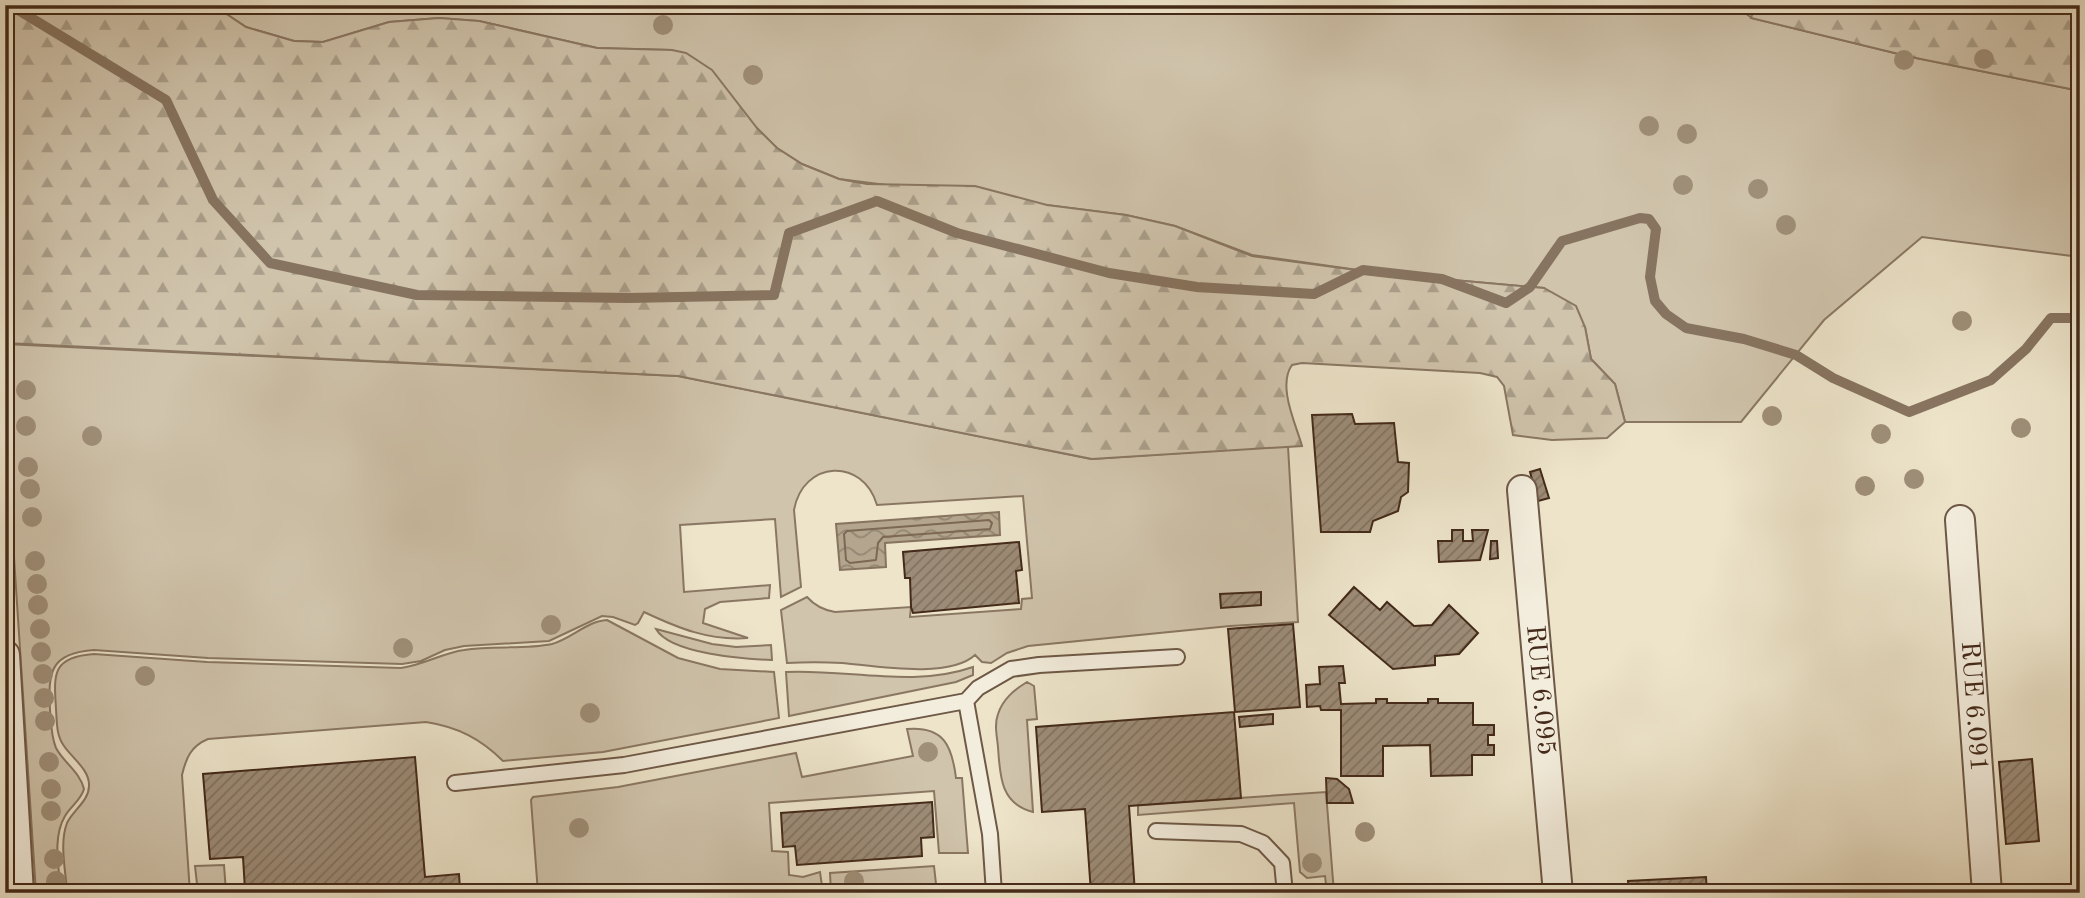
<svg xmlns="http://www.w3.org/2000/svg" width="2085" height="898" font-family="'Old Standard TT',serif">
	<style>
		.green { fill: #d0c4ac; stroke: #8a7763; stroke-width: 2 }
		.forest { fill: url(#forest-firs); stroke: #8a7763; stroke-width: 2 }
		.water { fill: url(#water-waves); stroke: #877460; stroke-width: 2 }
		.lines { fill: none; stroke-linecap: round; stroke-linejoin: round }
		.shore { stroke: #7c6854; stroke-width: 2 }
		.stream { stroke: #877460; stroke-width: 10 }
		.building { fill: url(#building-hatch); stroke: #442a1a; stroke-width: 2 }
		.service-casing { stroke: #6e5846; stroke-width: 18 }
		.minor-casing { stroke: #6e5846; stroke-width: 32 }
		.service { stroke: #f3eddd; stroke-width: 14 }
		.minor { stroke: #f3eddd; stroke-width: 28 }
		.tree { fill: #9f8f79 }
		.labels { text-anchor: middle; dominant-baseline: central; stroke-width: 5; stroke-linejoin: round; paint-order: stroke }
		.street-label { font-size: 26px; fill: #442a1a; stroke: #f3eddd }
	</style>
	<defs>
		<pattern id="forest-firs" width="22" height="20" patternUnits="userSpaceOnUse" patternTransform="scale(1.75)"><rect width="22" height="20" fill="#d0c4ac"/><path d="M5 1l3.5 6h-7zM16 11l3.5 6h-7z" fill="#aa9f8b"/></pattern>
		<pattern id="water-waves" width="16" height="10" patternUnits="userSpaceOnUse" patternTransform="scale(1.75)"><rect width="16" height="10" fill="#b4a58e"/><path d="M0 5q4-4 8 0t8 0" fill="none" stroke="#948773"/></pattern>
		<pattern id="building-hatch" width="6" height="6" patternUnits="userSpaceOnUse" patternTransform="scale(1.75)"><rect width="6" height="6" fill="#9c8b76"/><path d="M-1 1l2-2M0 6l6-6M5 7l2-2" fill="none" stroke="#817260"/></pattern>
	</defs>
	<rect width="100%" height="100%" fill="#ede4ca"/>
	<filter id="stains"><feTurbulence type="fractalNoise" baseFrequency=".00286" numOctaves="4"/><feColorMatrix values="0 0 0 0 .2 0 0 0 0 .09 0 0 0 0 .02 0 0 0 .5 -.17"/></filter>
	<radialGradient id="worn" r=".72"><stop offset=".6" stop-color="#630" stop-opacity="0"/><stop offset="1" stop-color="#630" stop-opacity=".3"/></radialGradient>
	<!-- green -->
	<path class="green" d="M213,5H1734L1752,18L1911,57L2080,91V257L1922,237L1824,320L1741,422H1625L1615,384L1591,359L1585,327L1544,288L1386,274L1252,255L1175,226L1126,215L839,179L802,164L777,148L672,50L597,48L479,21L439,18L389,22L323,42L294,41L246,27Z
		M5,344L678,376L1091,459L1288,446L1298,622L1230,626L1028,646L1007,653L991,663L982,662L975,655C949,679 876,666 842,663C824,662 805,662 787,663L781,610L807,597C815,606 823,610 835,612L911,607L910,617L1021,609L1022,599L1032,598L1023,496L877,505C863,457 803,460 794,510L801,587L781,597L775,519L680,525L684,592L770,585L769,598L720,602L705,609L703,623L748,638C709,641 678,628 644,612L638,623L635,625L613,617L602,616L549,641L464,646L445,650L421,661L402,664L208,658L94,650C50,653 48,672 50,710C51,723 51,736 56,748C64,763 80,772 84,789C81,800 71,806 65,816C52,838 59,868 61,893H36L5,420Z
		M607,620L678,658L720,669L774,672L779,718L603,752L503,761C481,739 458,727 426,722L208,739C191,746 186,758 182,775L190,893H67C66,871 59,844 67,823C73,810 89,801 89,786C90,770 72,758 64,746C56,735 57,722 56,709C54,675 51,657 94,654L207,662L401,668C424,665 442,653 464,650C493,645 523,650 552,644C571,639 587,621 607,620Z
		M656,629L712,644L736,647L771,645L772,660C745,659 670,654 656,629Z
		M973,667V675L956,682L789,716L786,672C848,669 913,688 973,667Z
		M1027,682L1034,686L1037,719L1027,720L1033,812C1000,804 1000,775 998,747C997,736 994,725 998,714C1003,699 1014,690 1027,682Z
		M907,729C944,726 952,746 956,778H962L968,853H939L934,791L769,803L772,851L788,852L789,875L803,877L820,872L823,893H538L531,800L533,797L618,787L796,753L802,777L913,756Z
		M1326,792L1334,893H1327L1325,876L1307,878L1300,872L1294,803L1138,815V805Z
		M224,865L226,892L198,893L195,866Z
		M934,866L937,893H831L830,873Z"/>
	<!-- forest -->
	<path class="forest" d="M5,5H213L246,27L294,41L323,42L389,22L439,18L479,21L597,48L672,50L686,53L712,70L757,128L777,148L802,164L839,179L867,184L975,186L1047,205L1126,215L1175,226L1252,256L1386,274L1544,288L1576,306L1585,327L1591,359L1615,384L1625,422L1607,438L1552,440L1513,435L1504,386L1497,377L1480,373L1302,363L1292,365C1277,386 1296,424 1302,446L1092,459L678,376L5,343Z
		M1755,5H2080V91L1911,57L1751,18Z"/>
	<!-- water -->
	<path class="water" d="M999,512L1000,535L885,543L886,567L840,570L836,524Z"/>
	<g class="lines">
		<!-- shore -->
		<path class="shore" d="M989,520L992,523L990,529L883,537L878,543L876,560L850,563L846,560L844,534L847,531Z"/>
		<!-- stream -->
		<path class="stream" d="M10,5L166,100L213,200L270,263L417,295L629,298L774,295L789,233L877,201L957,233L1109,273L1197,287L1314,294L1363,270L1442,279L1506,303L1530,287L1562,241L1640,218L1649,219L1656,229L1650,277L1655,301L1666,314L1686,328L1744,339L1796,355L1833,378L1909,412L1991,380L2026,349L2051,318H2080
			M2059,5L2080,10"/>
	</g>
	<!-- building -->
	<path class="building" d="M1352,414L1355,424L1394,423L1398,462L1409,463L1408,492L1401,497L1398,511L1373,521L1370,532H1321L1312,415Z
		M1540,469L1549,498L1538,501L1530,472Z
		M1452,530H1463V541H1473L1472,530H1488L1480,560L1439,562L1438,541H1452Z
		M1491,541H1497L1498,558L1490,559Z
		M1019,542L1022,570L1016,571L1019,603L913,613L911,607L910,578H905L903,552Z
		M1354,587L1380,610L1387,602L1414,626L1432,625L1449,605L1478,633L1459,654L1435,656V665L1393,669L1329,615Z
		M1261,592V605L1221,608L1220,594Z
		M1293,624L1300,707L1235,712L1228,629Z
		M1343,666L1345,683H1339L1341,704L1376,703V699H1387V703H1428V699H1438V703H1473V725H1494V735H1488V745H1494V755H1472V775L1431,776L1430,745L1383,746V776H1341V710H1321L1320,706L1307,707L1306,685L1320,684L1319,667Z
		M1234,712L1241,798L1129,806L1135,893H1091L1085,809L1042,812L1036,727Z
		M1273,714V724L1240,727L1239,717Z
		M415,757L425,877L459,874L460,890L469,889V893H237L245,890L243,857L210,859L203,774Z
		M2032,759L2039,841L2006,844L1999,762Z
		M1326,778L1337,779L1349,789L1353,803H1327Z
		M932,802L934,837L921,838L922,856L797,865L795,846L783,847L781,813Z
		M1706,877L1707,893H1629L1628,881Z
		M717,888L718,893H674Z"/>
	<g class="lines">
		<!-- service casing -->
		<g class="service-casing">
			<path id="service" d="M966,701L978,688L1011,669L1039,665L1177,657
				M455,783L624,765L966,701L990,834L994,893
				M1156,831L1241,834L1263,843L1282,863L1285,893"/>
		</g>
		<!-- minor casing -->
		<g class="minor-casing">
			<g id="minor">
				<path id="s1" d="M1522,490L1558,893"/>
				<path id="s2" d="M1960,520L1987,893"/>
				<path d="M5,655L19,893"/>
			</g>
		</g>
		<!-- service -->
		<use href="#service" class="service"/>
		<!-- minor -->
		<use href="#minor" class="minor"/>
	</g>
	<!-- trees -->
	<g class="tree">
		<circle cx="663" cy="25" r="10"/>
		<circle cx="1984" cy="59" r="10"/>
		<circle cx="1904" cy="60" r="10"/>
		<circle cx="753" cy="75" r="10"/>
		<circle cx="1649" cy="126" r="10"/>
		<circle cx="1687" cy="134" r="10"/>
		<circle cx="1683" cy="185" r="10"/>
		<circle cx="1758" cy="189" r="10"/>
		<circle cx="1786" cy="225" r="10"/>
		<circle cx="1962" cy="321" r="10"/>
		<circle cx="26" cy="390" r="10"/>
		<circle cx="1772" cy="416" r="10"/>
		<circle cx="26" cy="426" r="10"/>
		<circle cx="2021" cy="428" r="10"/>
		<circle cx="1881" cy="434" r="10"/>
		<circle cx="92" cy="436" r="10"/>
		<circle cx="28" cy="467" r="10"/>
		<circle cx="1914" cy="479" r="10"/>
		<circle cx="1865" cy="486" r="10"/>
		<circle cx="30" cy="489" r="10"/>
		<circle cx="32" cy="517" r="10"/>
		<circle cx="35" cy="561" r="10"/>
		<circle cx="37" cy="584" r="10"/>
		<circle cx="38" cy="605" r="10"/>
		<circle cx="551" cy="625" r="10"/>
		<circle cx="40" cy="629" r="10"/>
		<circle cx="403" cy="648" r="10"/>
		<circle cx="41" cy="652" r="10"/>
		<circle cx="43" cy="674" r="10"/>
		<circle cx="145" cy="676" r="10"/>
		<circle cx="44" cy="698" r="10"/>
		<circle cx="590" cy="713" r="10"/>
		<circle cx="45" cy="721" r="10"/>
		<circle cx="928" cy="752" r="10"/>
		<circle cx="49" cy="762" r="10"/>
		<circle cx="51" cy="789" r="10"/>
		<circle cx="51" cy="811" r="10"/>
		<circle cx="579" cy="828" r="10"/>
		<circle cx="1365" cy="832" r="10"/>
		<circle cx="54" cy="859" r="10"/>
		<circle cx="1312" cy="863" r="10"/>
		<circle cx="56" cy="881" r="10"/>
		<circle cx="854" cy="881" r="10"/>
	</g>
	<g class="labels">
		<!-- street labels -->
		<g class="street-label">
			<text stroke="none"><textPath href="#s1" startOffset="201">RUE 6.095</textPath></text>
			<text stroke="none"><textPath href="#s2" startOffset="187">RUE 6.091</textPath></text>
		</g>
	</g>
	<!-- margin -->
	<rect width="2085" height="898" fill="none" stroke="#ede4ca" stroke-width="28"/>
	<rect x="7" y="7" width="2071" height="884" fill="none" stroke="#442a1a" stroke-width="3.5"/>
	<rect x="14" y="14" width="2057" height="870" fill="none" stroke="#442a1a" stroke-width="2"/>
	<rect width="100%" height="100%" filter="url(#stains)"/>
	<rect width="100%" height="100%" fill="url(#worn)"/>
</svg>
